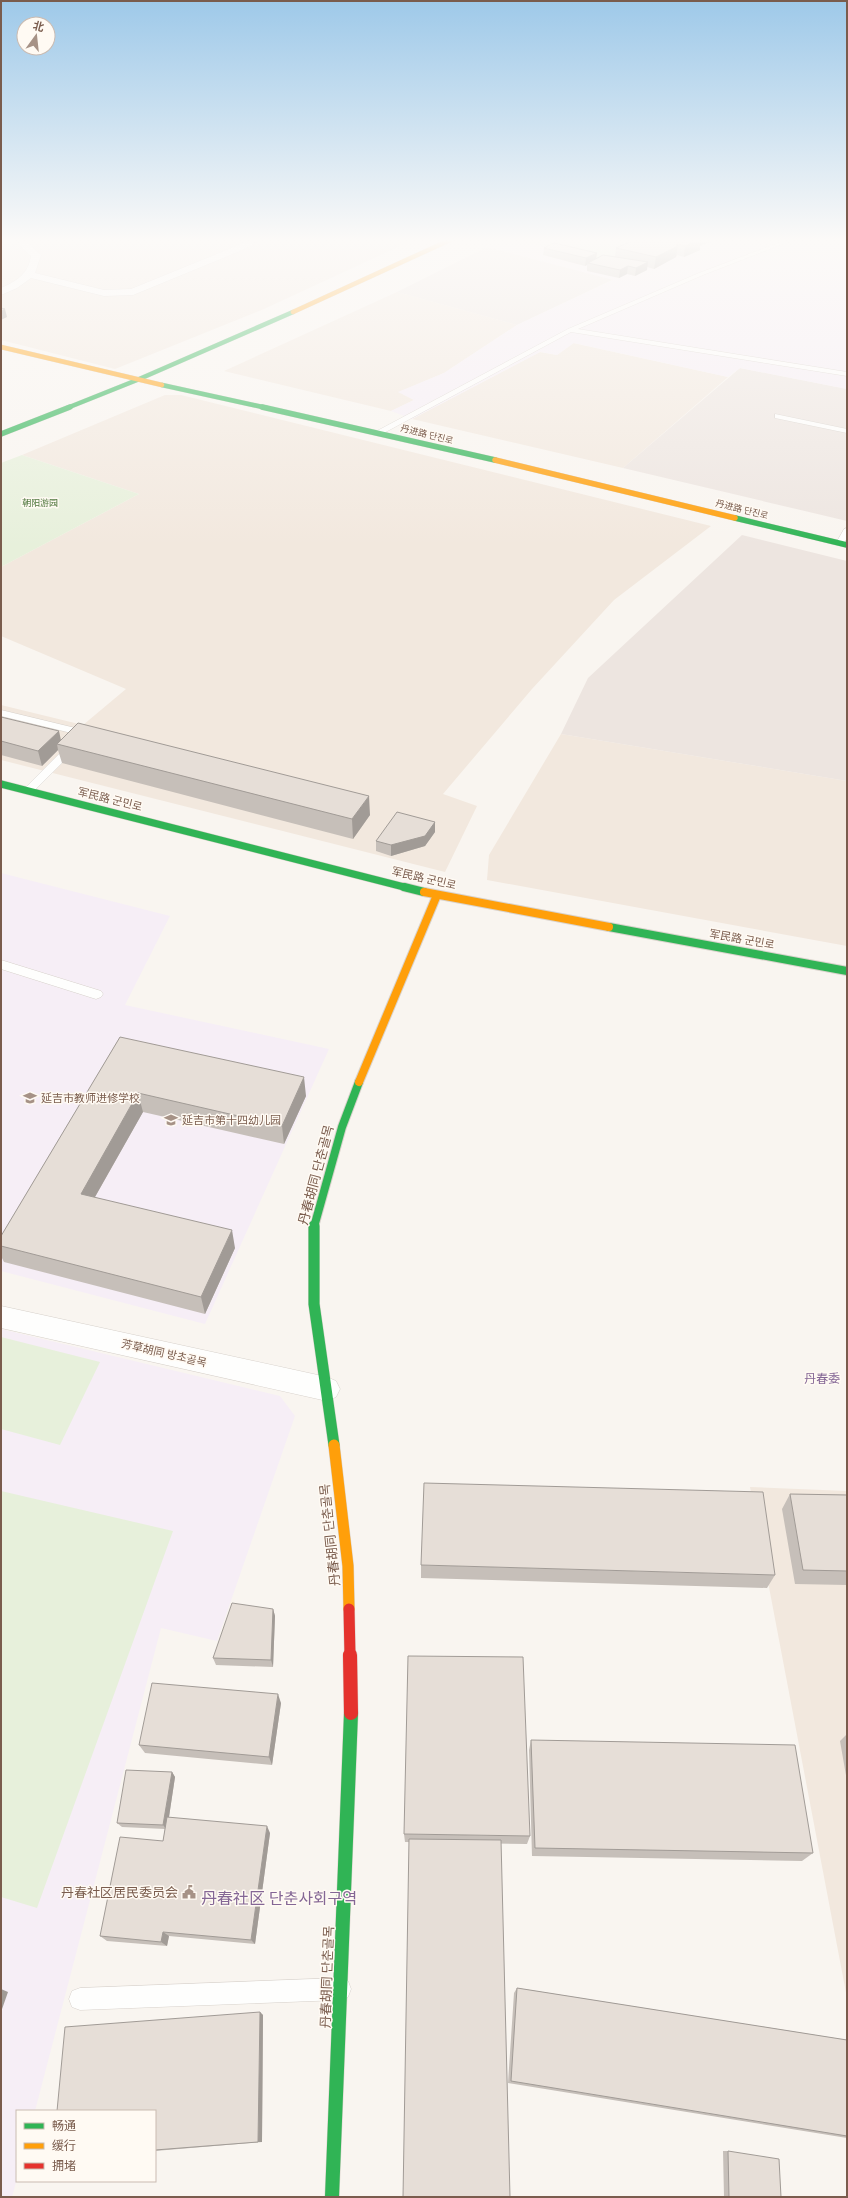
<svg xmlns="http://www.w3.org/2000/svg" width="848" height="2198" font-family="'IBM Plex Sans','Noto Sans SC','Noto Sans KR',sans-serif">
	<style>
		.residential { fill: #f2e8de }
		.industrial { fill: #ede5e0 }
		.education { fill: #f6eef6 }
		.green { fill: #e7f0db }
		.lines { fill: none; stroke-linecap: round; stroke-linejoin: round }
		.lane-casing { stroke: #d7d1cb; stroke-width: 1 }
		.street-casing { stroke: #d7d1cb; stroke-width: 1 }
		.fast-far5-casing { stroke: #d9d2cb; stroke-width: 5 }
		.fast-far4-casing { stroke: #d9d2cb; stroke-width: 6 }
		.fast-far3-casing { stroke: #d9d2cb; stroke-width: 8 }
		.fast-far2-casing { stroke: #d9d2cb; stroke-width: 10 }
		.fast-far1-casing { stroke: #d9d2cb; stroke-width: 12 }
		.fast-casing { stroke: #d9d2cb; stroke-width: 15 }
		.slow-far3-casing { stroke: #d9d2cb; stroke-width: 5 }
		.slow-far2-casing { stroke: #d9d2cb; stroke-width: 6 }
		.slow-far1-casing { stroke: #d9d2cb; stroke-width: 10 }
		.slow-casing { stroke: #d9d2cb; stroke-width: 12 }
		.jam-far1-casing { stroke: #d9d2cb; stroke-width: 12 }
		.jam-casing { stroke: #d9d2cb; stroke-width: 15 }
		.lane { fill: #fefefd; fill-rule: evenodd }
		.street { fill: #fefefd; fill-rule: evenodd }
		.fast-far5 { stroke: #30b455; stroke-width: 4.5 }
		.fast-far4 { stroke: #30b455; stroke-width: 5.5 }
		.fast-far3 { stroke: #30b455; stroke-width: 7 }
		.fast-far2 { stroke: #30b455; stroke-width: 8 }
		.fast-far1 { stroke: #30b455; stroke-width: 11 }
		.fast { stroke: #30b455; stroke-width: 14 }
		.slow-far3 { stroke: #ff9f0a; stroke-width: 4.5 }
		.slow-far2 { stroke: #ff9f0a; stroke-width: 5.5 }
		.slow-far1 { stroke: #ff9f0a; stroke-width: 8 }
		.slow { stroke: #ff9f0a; stroke-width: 11 }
		.jam-far1 { stroke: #e5322d; stroke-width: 11 }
		.jam { stroke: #e5322d; stroke-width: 14 }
		.wall { fill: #c6bfb9 }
		.shaded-wall { fill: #a19b96 }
		.building { fill: #e6ded7; stroke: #a19b96 }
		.labels { text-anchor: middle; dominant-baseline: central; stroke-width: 3; stroke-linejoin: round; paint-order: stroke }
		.far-street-label { font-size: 9px; fill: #7a5c4d; stroke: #fffaf3 }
		.far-park-label { font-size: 9px; fill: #537a41; stroke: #fffaf3 }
		.street-label { font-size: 11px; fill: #7a5c4d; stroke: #fffaf3 }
		.poi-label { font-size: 11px; fill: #7a5c4d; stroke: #fffaf3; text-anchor: start }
		.neighbourhood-label { font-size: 12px; fill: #846695; stroke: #fffaf3 }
		.near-street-label { font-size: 13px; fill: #7a5c4d; stroke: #fffaf3 }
		.near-poi-label { font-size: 13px; fill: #7a5c4d; stroke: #fffaf3; text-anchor: end }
		.near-quarter-label { font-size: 16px; fill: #846695; stroke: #fffaf3 }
	</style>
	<rect width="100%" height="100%" fill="#f9f5f0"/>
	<!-- residential -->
	<path class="residential" d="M1,240H413L264,309L115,369L1,340Z
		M397,292L517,325L444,373L399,392L414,400L391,411L224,371Z
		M573,343L728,377L623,468L412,419L540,352L557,355Z
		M165,395H181L711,526L614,600L532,689L443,794L477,806L445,872L1,760V705L83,725L126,689L1,636V567L139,494L22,455Z
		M561,734L847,781V946L487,880L489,855Z
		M750,1487L847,1491V1998Z"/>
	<!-- industrial -->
	<path class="industrial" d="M487,247L614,279L517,325L397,292Z
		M740,368L847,389V521L623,468Z
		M742,535L847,561V781L561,734L588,678Z"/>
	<!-- education -->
	<path class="education" d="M501,240H847V389L740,368L728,377L574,343L557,355L540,352L412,419L391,411L414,400L398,392L444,373L517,325L613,280L487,247Z
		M1,873L170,916L125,1005L329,1049L205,1324L1,1271Z
		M1,1329L280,1396L295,1416L217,1641L161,1628L35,2111H17V2179L12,2197H1Z"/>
	<!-- green -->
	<path class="green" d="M515,240H656L606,261Z
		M22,455L139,494L1,567V463Z
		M1,1337L100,1362L60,1445L1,1429Z
		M1,1491L173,1531L37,1908L1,1897Z"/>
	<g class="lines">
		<!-- lane casing -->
		<g class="lane-casing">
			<path id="lane" d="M786,240H793L703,275L578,329L847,372V376L571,332L382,434L375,432L568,329L699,273Z
				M775,414L847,429V433L775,418Z
				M847,528V538L844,543L837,545L836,543L844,529Z
				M1,710L92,732L93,734L88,737L1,716Z
				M74,742L78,743L79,745L78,747L32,793H24L22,791L70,743Z
				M1,960L101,991L103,994L101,997L96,999L1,969Z
				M340,1978L348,1981L351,1989L348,1997L340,2000L80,2010L72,2007L69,1999L72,1991L80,1988Z"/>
		</g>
		<!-- street casing -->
		<g class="street-casing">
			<path id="street" d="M18,240H26L41,255L35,273L104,290L131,289L234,247L247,240H256L252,245L240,251L133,295L104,296L31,278L17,288L1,295V288C16,282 29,273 31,256L20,246Z
				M1,1306L327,1377L336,1381L340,1389L336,1397L327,1401L1,1328Z"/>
		</g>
		<!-- fast-far5 casing -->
		<g class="fast-far5-casing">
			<path id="fast-far5" d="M162,385L267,408
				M67,408L137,380L293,312"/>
		</g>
		<!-- fast-far4 casing -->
		<g class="fast-far4-casing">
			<path id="fast-far4" d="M262,407L495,460
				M1,434L70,407
				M735,518L847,545"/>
		</g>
		<!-- fast-far3 casing -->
		<g class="fast-far3-casing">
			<path id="fast-far3" d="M1,784L408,888"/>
		</g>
		<!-- fast-far2 casing -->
		<g class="fast-far2-casing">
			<path id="fast-far2" d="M404,887L424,892
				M609,927L847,971
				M314,1227L342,1127L359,1082"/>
		</g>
		<!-- fast-far1 casing -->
		<g class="fast-far1-casing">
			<path id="fast-far1" d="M314,1226V1304L334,1445"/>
		</g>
		<!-- fast casing -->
		<g class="fast-casing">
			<path id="fast" d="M332,2197L351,1713"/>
		</g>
		<!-- slow-far3 casing -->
		<g class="slow-far3-casing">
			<path id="slow-far3" d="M293,312L450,240
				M1,347L162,385"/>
		</g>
		<!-- slow-far2 casing -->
		<g class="slow-far2-casing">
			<path id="slow-far2" d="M495,460L735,518"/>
		</g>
		<!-- slow-far1 casing -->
		<g class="slow-far1-casing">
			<path id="slow-far1" d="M424,892L609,927
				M359,1082L437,895"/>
		</g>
		<!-- slow casing -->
		<g class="slow-casing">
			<path id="slow" d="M334,1445L348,1566L349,1609"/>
		</g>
		<!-- jam-far1 casing -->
		<g class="jam-far1-casing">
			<path id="jam-far1" d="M349,1609L350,1656"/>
		</g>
		<!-- jam casing -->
		<g class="jam-casing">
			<path id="jam" d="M350,1655L351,1713"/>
		</g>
		<!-- lane -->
		<use href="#lane" class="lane"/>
		<!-- street -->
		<use href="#street" class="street"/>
		<!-- fast-far5 -->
		<use href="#fast-far5" class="fast-far5"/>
		<!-- fast-far4 -->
		<use href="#fast-far4" class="fast-far4"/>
		<!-- fast-far3 -->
		<use href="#fast-far3" class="fast-far3"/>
		<!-- fast-far2 -->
		<use href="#fast-far2" class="fast-far2"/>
		<!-- fast-far1 -->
		<use href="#fast-far1" class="fast-far1"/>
		<!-- fast -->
		<use href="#fast" class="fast"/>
		<!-- slow-far3 -->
		<use href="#slow-far3" class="slow-far3"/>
		<!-- slow-far2 -->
		<use href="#slow-far2" class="slow-far2"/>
		<!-- slow-far1 -->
		<use href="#slow-far1" class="slow-far1"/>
		<!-- slow -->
		<use href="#slow" class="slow"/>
		<!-- jam-far1 -->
		<use href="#jam-far1" class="jam-far1"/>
		<!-- jam -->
		<use href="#jam" class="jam"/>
	</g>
	<!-- wall -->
	<path class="wall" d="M634,240L700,246V250L684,257L677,255L676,257L654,269L647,267V270L635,276L627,274L619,278L587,271V265L585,266L543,255L544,248L596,258L615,257L616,248Z
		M1,717L61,740L370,815L353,839L62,763L58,750L42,766L1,755Z
		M435,832L425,846L391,856L376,851V841Z
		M120,1037L306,1096L284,1144L143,1112L95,1197L235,1248L205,1314L4,1262L1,1256V1236Z
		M790,1494L847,1495V1585L795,1584L782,1509Z
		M421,1565L775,1575L767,1588L421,1578Z
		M273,1609L275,1616L273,1667L216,1665L213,1658Z
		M281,1703L272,1765L145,1753L139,1745Z
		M847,1734V1781L840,1741Z
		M531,1740L813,1853L802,1861L532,1856L529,1750Z
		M172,1772L175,1777L169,1817L270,1833L255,1944L169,1936L167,1946L107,1941L100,1936L163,1841L165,1829L122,1827L117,1823Z
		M404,1834L530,1836L527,1844L405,1842Z
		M517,1988L847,2040V2138L508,2083L514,1993Z
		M260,2012L263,2015L262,2142L155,2151V2111Z
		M723,2151H728L781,2197H724Z"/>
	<!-- shaded-wall -->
	<path class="shaded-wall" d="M695,240H716L700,246V250L684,257L685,246Z
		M678,244L676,257L654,269L656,257Z
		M597,253L596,261L588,263L587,265L585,266L586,258Z
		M648,262L647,270L635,276L636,268Z
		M628,266L627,274L619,278L620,270Z
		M5,309L7,317L1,320V311Z
		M59,731L62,745L57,744L58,750L42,766L38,751Z
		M369,796L370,815L353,839L352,819Z
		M435,822V832L425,846L391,856V845Z
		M304,1077L306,1096L284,1144L282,1126Z
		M138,1093L143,1112L87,1211L81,1194Z
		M232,1230L235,1248L205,1314L201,1297Z
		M273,1609L275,1616L273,1667L271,1660Z
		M278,1694L281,1703L272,1765L269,1757Z
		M172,1772L175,1777L167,1830L163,1825Z
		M267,1826L270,1833L255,1944L251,1940Z
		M163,1932L169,1936L167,1946L161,1942Z
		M1,1989L8,1992L1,2012Z
		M260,2012L263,2015L262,2142H258Z"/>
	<!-- building -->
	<path class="building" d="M634,240H699L685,246L678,244L676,245L678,246L656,257L616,248Z
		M554,243L597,253L586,258L544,248Z
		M603,255L648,262L636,268L628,266L620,270L588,263Z
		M1,308L5,309L1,311Z
		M1,717L59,731L38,751L1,741Z
		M78,723L369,796L352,819L57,744Z
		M397,812L435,822L425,836L391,845L376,841Z
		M120,1037L304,1077L282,1126L138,1093L81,1194L232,1230L201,1297L1,1246V1236Z
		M424,1483L763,1492L775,1575L421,1565Z
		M790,1494L847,1495V1571L803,1570Z
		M232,1603L273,1609L271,1660L213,1658Z
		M408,1656L523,1657L530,1836L404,1834Z
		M152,1683L278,1694L269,1757L139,1745Z
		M531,1740L795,1745L813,1853L535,1848Z
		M126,1770L172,1772L163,1825L117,1823Z
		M167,1817L267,1826L251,1940L163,1932L161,1942L100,1936L120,1837L163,1841Z
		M409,1839L501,1840L510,2197H403Z
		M517,1988L847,2040V2136L511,2081Z
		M260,2012L258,2142L155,2150V2111H57L65,2027Z
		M728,2151L779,2159L781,2197H729Z"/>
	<!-- sky -->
	<linearGradient id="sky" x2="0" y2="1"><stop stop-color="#9ec9e9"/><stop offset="0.44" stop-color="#fcfaf8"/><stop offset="1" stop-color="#fcfaf8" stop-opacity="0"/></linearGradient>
	<rect width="848" height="547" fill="url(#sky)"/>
	<!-- icons -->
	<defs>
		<g id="school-bare" transform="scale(1.08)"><path d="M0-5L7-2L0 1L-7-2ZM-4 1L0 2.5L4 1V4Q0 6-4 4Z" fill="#a69286" stroke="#fffaf3" stroke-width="2.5" paint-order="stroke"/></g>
		<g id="civic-bare" transform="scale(1.08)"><path d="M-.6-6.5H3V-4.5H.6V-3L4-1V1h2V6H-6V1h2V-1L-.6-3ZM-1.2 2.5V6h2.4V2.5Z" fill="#a69286" stroke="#fffaf3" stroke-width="2.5" paint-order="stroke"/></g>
	</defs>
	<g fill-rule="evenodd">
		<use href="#school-bare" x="30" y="1098"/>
		<use href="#school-bare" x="171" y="1120"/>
		<use href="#civic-bare" x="189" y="1892"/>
	</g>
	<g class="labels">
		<!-- far-street labels -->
		<g class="far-street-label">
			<text transform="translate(427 434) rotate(14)">丹进路 단진로</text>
			<text transform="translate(742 509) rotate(14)">丹进路 단진로</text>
		</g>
		<!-- far-park labels -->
		<g class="far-park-label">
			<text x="40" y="502">朝阳游园</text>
		</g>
		<!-- street labels -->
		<g class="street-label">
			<text transform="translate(110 799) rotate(14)">军民路 군민로</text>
			<text transform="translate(424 878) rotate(13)">军民路 군민로</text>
			<text transform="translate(742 939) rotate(10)">军民路 군민로</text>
			<text transform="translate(164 1353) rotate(13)">芳草胡同 방초골목</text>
		</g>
		<!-- poi labels -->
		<g class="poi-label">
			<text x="41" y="1098">延吉市教师进修学校</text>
			<text x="182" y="1120">延吉市第十四幼儿园</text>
		</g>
		<!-- neighbourhood labels -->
		<g class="neighbourhood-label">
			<text x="822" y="1378">丹春委</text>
		</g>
		<!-- near-street labels -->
		<g class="near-street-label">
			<text transform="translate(316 1175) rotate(-75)">丹春胡同 단춘골목</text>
			<text transform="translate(330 1535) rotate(-96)">丹春胡同 단춘골목</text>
			<text transform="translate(327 1977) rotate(-88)">丹春胡同 단춘골목</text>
		</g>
		<!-- near-poi labels -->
		<g class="near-poi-label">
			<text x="178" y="1892">丹春社区居民委员会</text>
		</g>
		<!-- near-quarter labels -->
		<g class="near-quarter-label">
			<text x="279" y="1898">丹春社区 단춘사회구역</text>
		</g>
	</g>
	<!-- border -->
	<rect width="848" height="2198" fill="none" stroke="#7a5c4d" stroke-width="4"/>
	<!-- legend -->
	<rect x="16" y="2110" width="140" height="72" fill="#fffaf3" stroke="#cabbb1"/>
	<rect x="24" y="2123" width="20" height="6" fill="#30b455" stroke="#cabbb1"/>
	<text x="52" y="2130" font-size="12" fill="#7a5c4d">畅通</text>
	<rect x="24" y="2143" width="20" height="6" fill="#ff9f0a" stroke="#cabbb1"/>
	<text x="52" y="2150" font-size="12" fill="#7a5c4d">缓行</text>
	<rect x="24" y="2163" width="20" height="6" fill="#e5322d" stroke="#cabbb1"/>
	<text x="52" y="2170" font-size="12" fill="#7a5c4d">拥堵</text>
	<!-- north arrow -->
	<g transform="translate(36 36) rotate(15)"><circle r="19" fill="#fffaf3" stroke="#cabbb1"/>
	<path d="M0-3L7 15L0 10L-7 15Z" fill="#a69286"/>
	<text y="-6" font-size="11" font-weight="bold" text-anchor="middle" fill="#7a5c4d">北</text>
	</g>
</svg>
